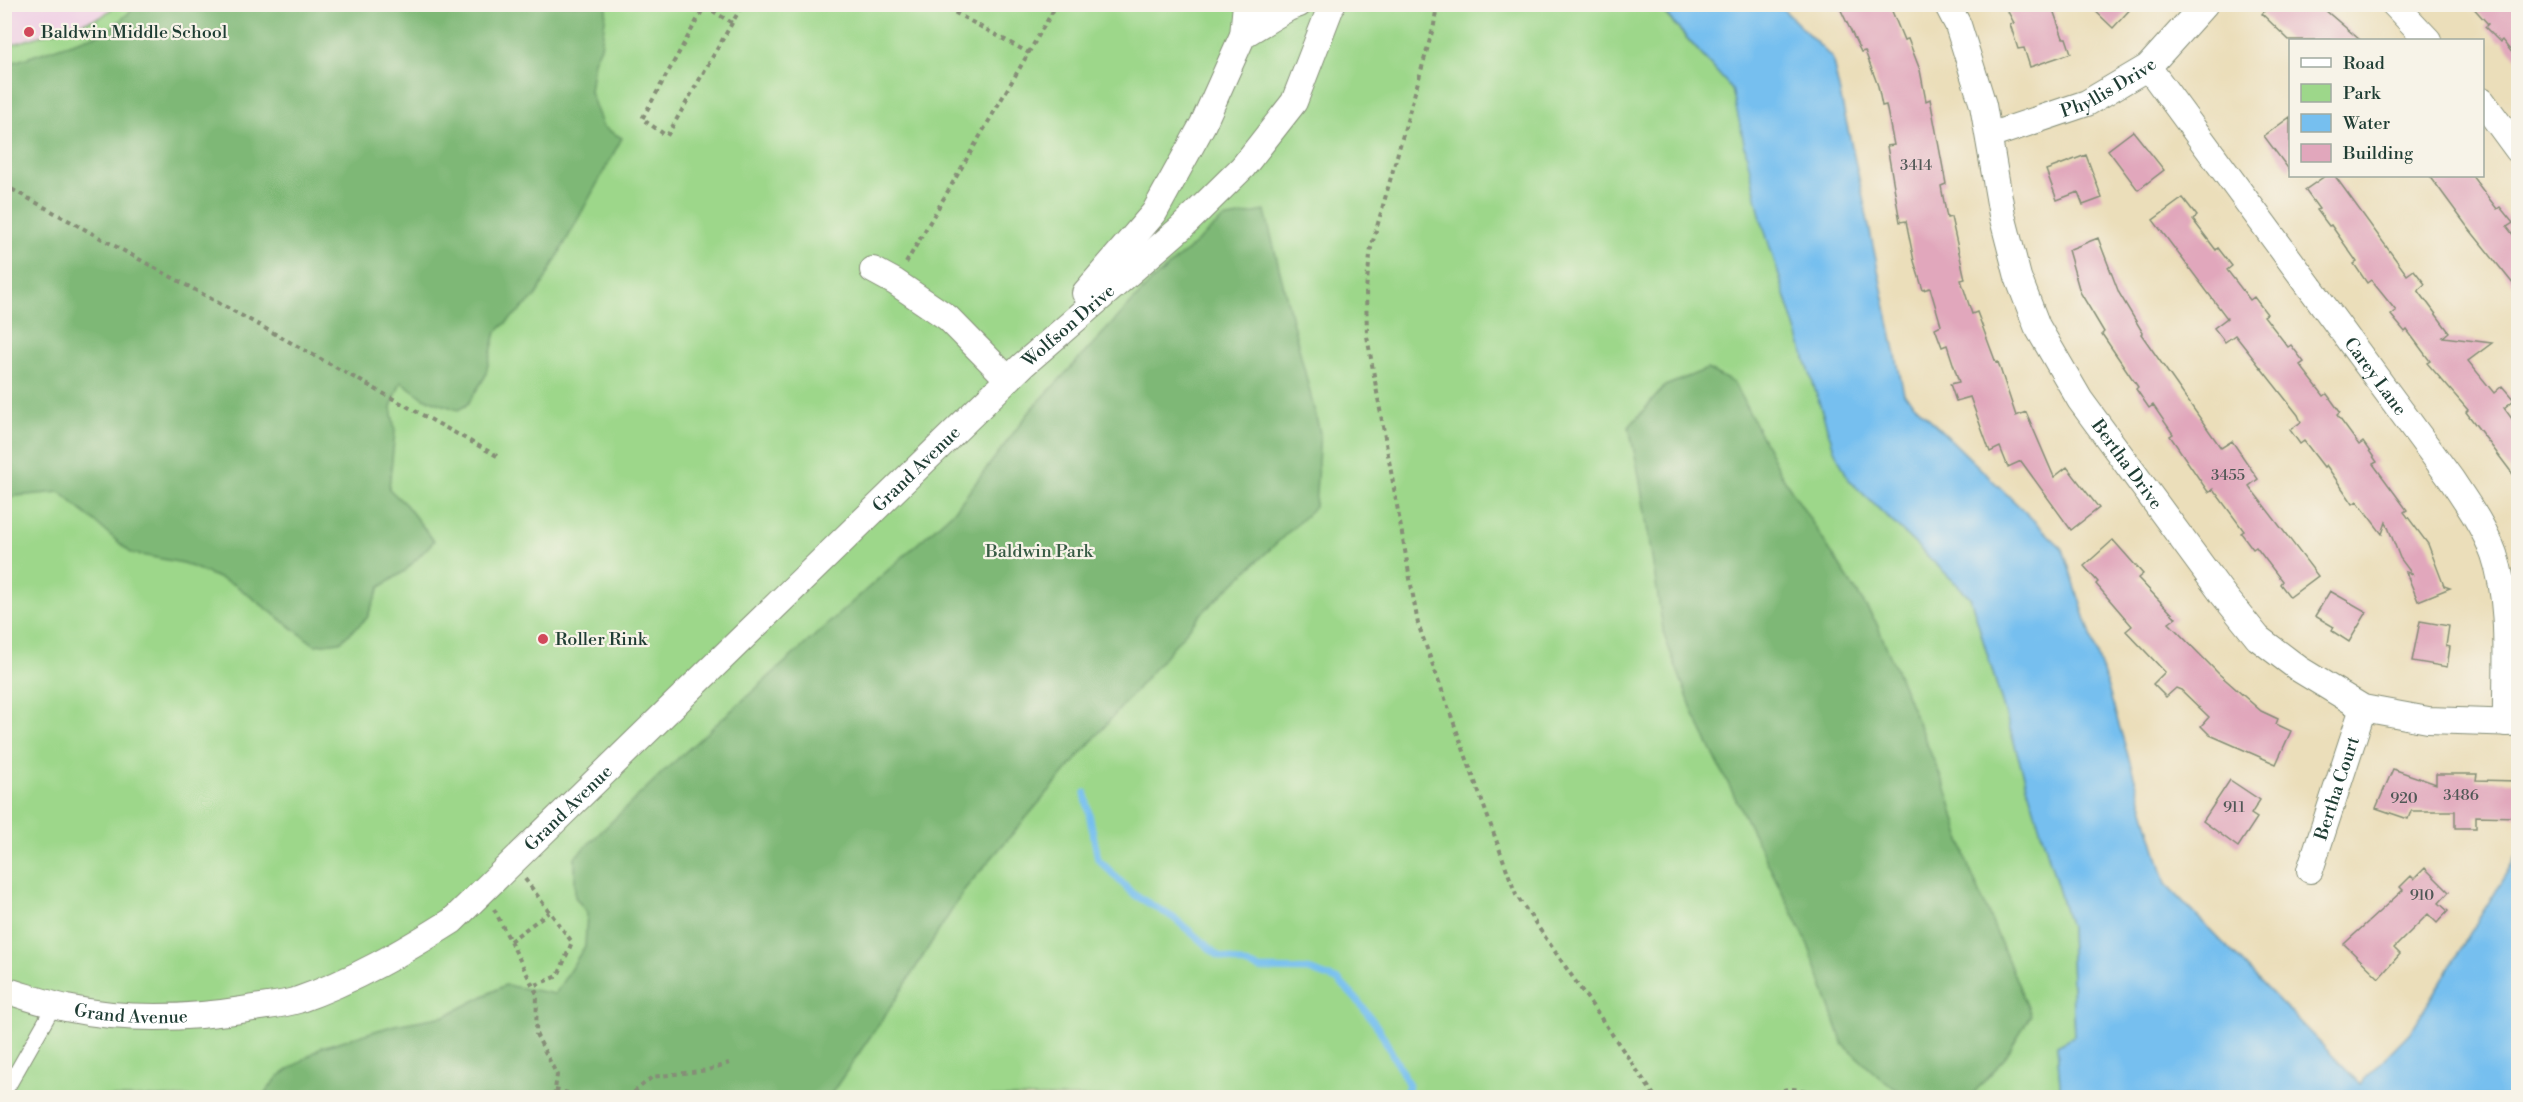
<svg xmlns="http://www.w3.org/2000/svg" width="2523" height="1102" font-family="'Libre Bodoni',serif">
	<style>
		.built { fill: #f0d0e5 }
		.green { fill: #9dd78a; stroke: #5e8a5f; stroke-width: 1.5 }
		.forest { fill: #7eb876; stroke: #4e7a55; stroke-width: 1.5 }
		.water { fill: #76bfef; stroke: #4a7e92; stroke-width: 1.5 }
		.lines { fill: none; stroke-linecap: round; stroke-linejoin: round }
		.stream { stroke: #76bfef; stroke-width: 7 }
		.building { fill: #e1a7bc }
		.service-casing { stroke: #858e77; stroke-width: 16 }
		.minor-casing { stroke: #858e77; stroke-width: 28 }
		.path { stroke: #858e77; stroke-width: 4; stroke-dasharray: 4.5 4.5; stroke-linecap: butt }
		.service { stroke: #fff; stroke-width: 14 }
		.minor { stroke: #fff; stroke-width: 26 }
		.poi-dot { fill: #d1495b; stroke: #f7f3e8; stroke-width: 2 }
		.labels { text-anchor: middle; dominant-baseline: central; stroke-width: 4.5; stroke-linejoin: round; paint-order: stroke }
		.number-label { font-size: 15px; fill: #505856 }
		.poi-label { font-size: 18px; fill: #1f3d34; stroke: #f7f3e8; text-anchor: start }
		.street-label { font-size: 18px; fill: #1f3d34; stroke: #f7f3e8 }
		.park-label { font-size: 18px; fill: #385c45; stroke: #f7f3e8 }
	</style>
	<rect width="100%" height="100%" fill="#f7f3e8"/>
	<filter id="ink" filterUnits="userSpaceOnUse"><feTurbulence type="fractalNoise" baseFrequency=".0167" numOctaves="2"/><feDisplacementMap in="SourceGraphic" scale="12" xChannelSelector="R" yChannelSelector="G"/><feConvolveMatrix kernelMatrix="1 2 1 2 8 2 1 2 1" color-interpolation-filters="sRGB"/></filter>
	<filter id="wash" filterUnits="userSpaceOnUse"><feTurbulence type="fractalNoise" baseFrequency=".008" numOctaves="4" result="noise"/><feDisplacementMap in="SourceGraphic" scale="24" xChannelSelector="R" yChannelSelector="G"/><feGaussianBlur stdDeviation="1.35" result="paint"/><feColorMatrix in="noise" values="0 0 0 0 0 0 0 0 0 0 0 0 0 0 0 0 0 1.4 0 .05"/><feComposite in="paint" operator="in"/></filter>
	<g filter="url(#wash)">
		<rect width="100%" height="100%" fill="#ebdeba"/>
		<!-- built -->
		<path class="built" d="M5,5H118L101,17L5,47Z"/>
		<!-- green -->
		<path class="green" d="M118,4L1657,5L1732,89L1775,263L1834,449L1849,480L1970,597L2070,927L2074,1037L2057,1045L2061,1097H5L4,47L101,17Z"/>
		<!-- forest -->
		<path class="forest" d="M139,4L607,5L601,47L594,61L590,92L603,127L622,138L536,296L496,332L485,377L467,405L458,410L424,398L401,382L391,407L395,431L389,489L406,505L434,541L405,571L380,587L367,618L340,642L315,645L235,585L183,563L131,553L60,492L15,496L5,501V65L108,31Z
			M1265,211L1320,433L1315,507L1202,613L965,889L896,999L829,1097H262L278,1077L322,1047L395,1025L445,1016L505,985L555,994L585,946L587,913L575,897V857L664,771L955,510L1031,410L1152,281L1223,219Z
			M1707,369L1734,383L1781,474L1876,622L1949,797L1968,865L2031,1015L2004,1059L1970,1097H1908L1881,1079L1843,1044L1807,942L1695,717L1664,635L1639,475L1629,427L1665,386Z"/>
		<!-- water -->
		<path class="water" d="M1658,5H1779L1832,58L1858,174L1904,394L2063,549L2108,688L2166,884L2360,1084L2410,1033L2516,857L2518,858V1097H2061L2057,1045L2074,1036L2070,927L1970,597L1849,480L1834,449L1761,219L1732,89Z"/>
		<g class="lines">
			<!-- stream -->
			<path class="stream" d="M1085,793L1098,859L1133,894L1174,918L1219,956L1260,969L1309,970L1339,981L1358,1001L1379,1029L1409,1085L1404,1098"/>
		</g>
		<g id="blocks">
			<!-- building -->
			<path class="building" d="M1838,4H1889L1904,40L1908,39L1920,70L1926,101L1930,99L1946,184L1941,186L1947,218L1951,217L1965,279L1961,280L1972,314L1977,312L1996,363L1998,362L2016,416L2026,412L2054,477L2067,467L2099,508L2071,530L2021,461L2008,467L2000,447L1990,452L1970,397L1956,401L1950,384L1959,382L1947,345L1942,347L1935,328L1941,325L1930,288L1923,290L1914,261L1906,221L1900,222L1887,146L1894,145L1886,105L1882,106L1878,86L1865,51L1861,52Z
				M2004,4H2051L2063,38H2066L2071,53L2030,67L2024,48L2018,49L2010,24L2014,23Z
				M2088,4H2135L2113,28Z
				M2271,4H2318L2360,40H2289L2262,14Z
				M2470,4H2518V60L2502,40L2500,42L2485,27L2488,24Z
				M2290,117V171L2264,136Z
				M2133,131L2164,170L2138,190L2108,150Z
				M2086,155L2102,198L2083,205L2078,192L2057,200L2046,170Z
				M2325,176H2335L2407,275L2414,270L2425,284L2418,290L2449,332L2443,337L2492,343L2468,361L2494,393L2502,386L2514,400L2504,408L2518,427V481L2466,412L2468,410L2427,363L2430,361L2407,330L2405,332L2391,315L2396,311L2371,280L2367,283L2354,264L2357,262L2331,225L2329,226L2317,210L2319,209L2305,190Z
				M2430,176H2472L2497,209L2500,207L2513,223L2507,227L2518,241V290L2466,225Z
				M2183,198L2197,216L2193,220L2216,250L2218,248L2232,266L2227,270L2250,300L2254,297L2267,314L2264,316L2288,347L2291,345L2304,362L2300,365L2324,396L2327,394L2340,412L2337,415L2359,445L2363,442L2377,462L2373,464L2407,510L2404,512L2428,544L2444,586L2450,588L2418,601L2406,572L2412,574L2400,558L2386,522L2382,534L2357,501L2353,504L2326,465L2324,467L2304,441L2300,444L2290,430L2301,422L2298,415L2235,335L2225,342L2214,328L2227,318L2153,220Z
				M2098,238L2119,293L2143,333L2141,334L2221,448L2232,441L2258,479L2249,486L2318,576L2290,597L2280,584L2282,581L2256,547L2253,549L2241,533L2244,531L2213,489L2208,492L2170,436L2173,434L2153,405L2149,408L2136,389L2138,387L2102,334L2104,332L2080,292L2068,250Z
				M2113,540L2143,574L2138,578L2176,618L2169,623L2219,674L2261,711L2278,719L2276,724L2291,731L2276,764L2210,735L2201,726L2209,717L2181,690L2176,688L2166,697L2153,684L2165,672L2126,631L2132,626L2096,584L2098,582L2084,566Z
				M2330,591L2367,612L2349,642L2332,631L2334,627L2315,616Z
				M2420,621L2449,626L2446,646L2450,647L2447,667L2412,661Z
				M2393,769L2436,784V774H2477L2476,780L2518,781V817L2476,816V828H2455V811H2411L2408,819L2376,808Z
				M2230,780L2260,800L2251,814L2257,818L2238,847L2203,821Z
				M2425,868L2449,892L2439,903L2448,911L2437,923L2428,914L2394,948L2400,954L2379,978L2344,944L2403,890L2400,887L2411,876L2414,879Z"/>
		</g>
	</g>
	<g filter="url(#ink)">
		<use href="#blocks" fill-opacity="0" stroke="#858e77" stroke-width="1.5"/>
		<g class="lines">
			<!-- service casing -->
			<g class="service-casing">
				<path id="service" d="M9,1085L55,1004"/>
			</g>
			<!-- minor casing -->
			<g class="minor-casing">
				<g id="minor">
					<path id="s1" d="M1947,4L1958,25L1983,105L2002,215L2018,277L2037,326L2080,400L2221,592L2258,638L2299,669L2363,708L2428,720L2518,723"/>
					<path d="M2394,4L2428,40"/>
					<path d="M1243,35L1288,8L1299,4"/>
					<path id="s2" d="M2148,67L2451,479C2467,503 2484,527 2494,554C2512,607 2505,668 2506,723"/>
					<path d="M2482,101L2518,150"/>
					<path id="s3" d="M1989,136L2087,103L2148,67L2205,4"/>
					<path d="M873,270L895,282L948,318L1008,379"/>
					<path d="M1085,293L1154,213L1203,124L1243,35L1246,4"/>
					<path id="s4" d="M2310,870L2363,708"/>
					<path id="s5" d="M4,990C25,996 45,1003 66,1008C127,1021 188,1019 248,1009C264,1006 282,1005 298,1000C353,981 403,952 452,921L1023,365L1181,228L1243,167L1294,102L1332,4"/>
				</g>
			</g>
			<!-- path -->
			<path class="path" d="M706,4L642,119L667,136L743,4
				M939,4L1029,53
				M1437,4L1434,25L1371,248L1366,289L1367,336L1418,624L1516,895L1656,1098
				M705,6L732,23
				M4,185L499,457
				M906,263L1057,4
				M525,879L572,942L558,976L533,986
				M494,909L537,994L536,1034L557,1075L554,1098
				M510,941L549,912
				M555,1090L591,1098
				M627,1098L652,1077L708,1070L729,1063
				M1767,1098C1784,1085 1804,1087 1822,1098"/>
			<!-- service -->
			<use href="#service" class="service"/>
			<!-- minor -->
			<use href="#minor" class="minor"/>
		</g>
	</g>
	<!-- markers -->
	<g class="poi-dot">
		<circle cx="29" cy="32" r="6"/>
		<circle cx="543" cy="639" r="6"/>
	</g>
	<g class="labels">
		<!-- number labels -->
		<g class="number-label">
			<text x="1916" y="165">3414</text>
			<text x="2228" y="475">3455</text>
			<text x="2461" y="795">3486</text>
			<text x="2404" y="798">920</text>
			<text x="2234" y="807">911</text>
			<text x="2422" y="895">910</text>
		</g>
		<!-- poi labels -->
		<g class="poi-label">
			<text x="41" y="32">Baldwin Middle School</text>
			<text x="555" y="639">Roller Rink</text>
		</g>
		<!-- street labels -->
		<g class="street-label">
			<text stroke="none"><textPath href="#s3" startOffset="129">Phyllis Drive</textPath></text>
			<text stroke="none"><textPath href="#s5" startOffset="1329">Wolfson Drive</textPath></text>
			<text stroke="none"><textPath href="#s2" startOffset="384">Carey Lane</textPath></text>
			<text stroke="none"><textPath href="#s1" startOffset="501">Bertha Drive</textPath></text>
			<text stroke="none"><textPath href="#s5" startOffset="1120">Grand Avenue</textPath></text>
			<text stroke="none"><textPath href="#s4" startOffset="86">Bertha Court</textPath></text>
			<text stroke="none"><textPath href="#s5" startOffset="634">Grand Avenue</textPath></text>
			<text stroke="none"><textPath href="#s5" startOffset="130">Grand Avenue</textPath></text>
		</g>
		<!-- park labels -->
		<g class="park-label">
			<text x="1039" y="551">Baldwin Park</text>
		</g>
	</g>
	<!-- margin -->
	<rect width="2523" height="1102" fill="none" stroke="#f7f3e8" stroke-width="24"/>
	<!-- legend -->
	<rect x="2289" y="39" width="195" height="138" fill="#f7f3e8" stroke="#a1aaa0" stroke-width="1.5"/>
	<rect x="2301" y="58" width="30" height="9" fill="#ffffff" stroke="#a1aaa0" stroke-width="1.5"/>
	<text x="2343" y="69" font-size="18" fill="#1f3d34">Road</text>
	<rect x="2301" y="84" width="30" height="18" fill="#9dd78a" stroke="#a1aaa0" stroke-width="1.5"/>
	<text x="2343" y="99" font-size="18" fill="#1f3d34">Park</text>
	<rect x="2301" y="114" width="30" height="18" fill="#76bfef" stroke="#a1aaa0" stroke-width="1.5"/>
	<text x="2343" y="129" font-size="18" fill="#1f3d34">Water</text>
	<rect x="2301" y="144" width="30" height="18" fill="#e1a7bc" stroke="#a1aaa0" stroke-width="1.5"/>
	<text x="2343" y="159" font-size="18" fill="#1f3d34">Building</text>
</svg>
